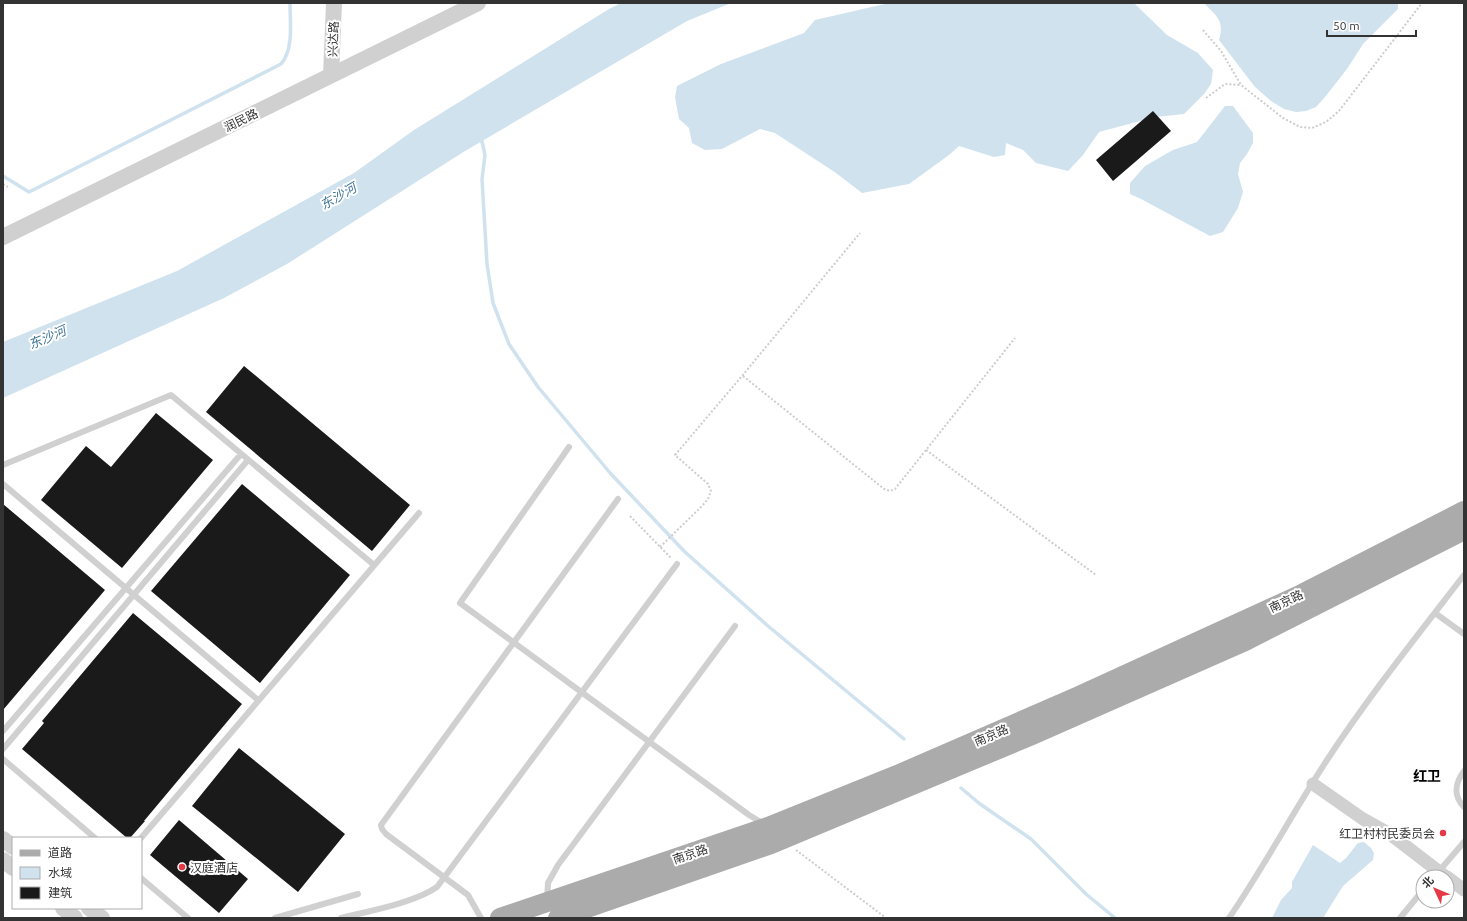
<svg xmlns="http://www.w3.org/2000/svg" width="1467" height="921" font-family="Ubuntu,'Noto Sans SC',sans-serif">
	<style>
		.water { fill: #cfe2ee }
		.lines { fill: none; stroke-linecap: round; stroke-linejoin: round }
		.stream { stroke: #cfe2ee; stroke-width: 3.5 }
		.building { fill: #1a1a1a }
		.path { stroke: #cdcdcd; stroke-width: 2; stroke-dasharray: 2 2; stroke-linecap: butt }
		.service { stroke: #d0d0d0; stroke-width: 6 }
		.minor { stroke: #d0d0d0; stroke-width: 13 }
		.tertiary { stroke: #d0d0d0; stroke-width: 16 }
		.primary { stroke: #ababab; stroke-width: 20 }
		.poi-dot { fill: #e63946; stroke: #fff; stroke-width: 1.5 }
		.labels { text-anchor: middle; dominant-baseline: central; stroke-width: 4; stroke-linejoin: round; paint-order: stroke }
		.street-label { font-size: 12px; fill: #333; stroke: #fff }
		.poi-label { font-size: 12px; fill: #333; stroke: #fff; text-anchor: end }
		.water-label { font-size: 13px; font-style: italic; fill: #3f7597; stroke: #fff }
		.quarter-label { font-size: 14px; font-weight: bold; fill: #000; stroke: #fff }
	</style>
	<rect width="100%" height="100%" fill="#fff"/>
	<!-- water -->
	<path class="water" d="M621,3H731L687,21L465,151L287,264L224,298L3,398V342L177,271L354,173L414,130L609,9Z
		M889,3H1134L1167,35L1198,53L1213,70L1211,84L1204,94L1184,114L1155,117L1099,132L1083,155L1068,171L1036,163L1023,150L1006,143L1005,155L994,157L959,146L949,155L909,184L862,193L836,173L775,133L760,129L722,149L705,150L692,143L689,128L679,119L675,97L677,86L721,64L804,33L815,20Z
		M1204,3H1398V9L1363,44L1347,69L1325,97L1316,107L1306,111L1296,112L1284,109L1271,101L1255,87L1219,40C1225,20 1216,16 1204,3Z
		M1225,106H1233L1253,133V143L1247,154L1240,163L1238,174L1243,192L1238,208L1223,232L1210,236L1141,199L1130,194V183L1145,166L1173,150L1197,142Z
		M1364,842L1371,848L1374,853L1373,860L1343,886L1323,918H1272L1281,900L1292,888V882L1313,845L1340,863L1346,858L1358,843Z"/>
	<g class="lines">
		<!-- stream -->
		<path class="stream" d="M481,137L485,155L482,179L487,264L493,303L509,344L538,387L611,474L685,552L768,626L904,739
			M3,176L29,192L281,64C294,49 290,22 290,3
			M961,788L980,804L1031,839L1086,894L1115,918"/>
	</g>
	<!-- building -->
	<path class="building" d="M1153,111L1171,131L1113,181L1096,160Z
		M244,366L410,505L372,551L206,412Z
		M156,413L213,460L122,568L41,500L86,446L111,467Z
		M242,484L350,575L260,683L151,591Z
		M3,504L105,590L3,710Z
		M133,613L242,704L144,821H145L130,838H127L22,749L44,723L42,721Z
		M239,748L345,834L298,892L192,806Z
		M179,820L248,879L219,913L150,855Z"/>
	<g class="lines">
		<!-- path -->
		<path class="path" d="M1203,30L1221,51L1241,85L1283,118L1300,127L1312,128L1326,122L1339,111L1422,3
			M1206,98L1225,84L1241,85
			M3,184L8,187
			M743,376L884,489L890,491L895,489L1015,338
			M926,450L1096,575
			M630,516L671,558
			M660,547L702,506L708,499L711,491L708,484L675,455L742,376L860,233
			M796,850L886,918"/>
		<!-- service -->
		<path class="service" d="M569,447L460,603L749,815L764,824
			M3,465L171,395L374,565
			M3,484L258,700
			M1435,613L1464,634
			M3,731L241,454
			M3,749L248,460
			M3,759L95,838
			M1464,771C1455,783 1453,796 1464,807
			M141,838L419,513
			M1434,877L1464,842
			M141,878L188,918
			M547,899L548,883L558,865L735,626
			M275,918L358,894
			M341,918C369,911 414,903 437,887L677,564
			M481,918L468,895L386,834L382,829L381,825L618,499
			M1229,918C1264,867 1293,812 1327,760C1369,696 1417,636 1464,575
			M1400,918L1423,890"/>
		<!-- minor -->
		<path class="minor" d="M1313,784L1363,819L1390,834L1446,877
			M1447,877L1464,890"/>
		<!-- tertiary -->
		<path class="tertiary" d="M331,75L334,3
			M3,237L478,3
			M3,839L13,847
			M3,860L13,868
			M63,908L75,918
			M89,908L102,918"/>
		<!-- primary -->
		<path class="primary" d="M500,918L768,827L902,773L1077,697L1302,594L1464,511
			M558,918L771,844L1032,735L1245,641L1464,530"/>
	</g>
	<!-- markers -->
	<g class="poi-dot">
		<circle cx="1443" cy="833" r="4"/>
		<circle cx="182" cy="867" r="4"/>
	</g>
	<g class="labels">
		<!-- street labels -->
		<g class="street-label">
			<text transform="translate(333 39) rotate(-88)">兴达路</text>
			<text transform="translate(241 120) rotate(-26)">润民路</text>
			<text transform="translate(1286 601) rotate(-25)">南京路</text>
			<text transform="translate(991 735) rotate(-23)">南京路</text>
			<text transform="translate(690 854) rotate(-19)">南京路</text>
		</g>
		<!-- poi labels -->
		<g class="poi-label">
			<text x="1435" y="833">红卫村村民委员会</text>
			<text x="190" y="867" text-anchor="start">汉庭酒店</text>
		</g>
		<!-- water labels -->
		<g class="water-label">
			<text transform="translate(338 196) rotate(-30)">东沙河</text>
			<text transform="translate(47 337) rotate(-23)">东沙河</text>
		</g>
		<!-- quarter labels -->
		<g class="quarter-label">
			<text x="1427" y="776">红卫</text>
		</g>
	</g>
	<!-- border -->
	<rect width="1467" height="921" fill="none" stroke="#333333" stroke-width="8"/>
	<!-- legend -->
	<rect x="12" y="837" width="130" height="72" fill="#ffffff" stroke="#adadad"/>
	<rect x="20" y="850" width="20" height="6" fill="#ababab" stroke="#adadad"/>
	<text x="48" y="857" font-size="12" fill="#333333">道路</text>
	<rect x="20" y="867" width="20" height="12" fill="#cfe2ee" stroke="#adadad"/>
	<text x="48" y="877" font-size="12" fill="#333333">水域</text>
	<rect x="20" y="887" width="20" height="12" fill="#1a1a1a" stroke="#adadad"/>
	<text x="48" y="897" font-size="12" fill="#333333">建筑</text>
	<!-- north arrow -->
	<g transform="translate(1435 889) rotate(314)"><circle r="19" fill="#ffffff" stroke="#adadad"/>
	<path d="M0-3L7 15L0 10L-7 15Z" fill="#e63946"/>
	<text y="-6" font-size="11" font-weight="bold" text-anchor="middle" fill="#333333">北</text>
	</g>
	<!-- scale -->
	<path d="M1327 30v6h89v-6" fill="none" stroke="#333333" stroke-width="2"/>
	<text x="1333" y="30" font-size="12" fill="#333333" stroke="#ffffff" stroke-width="3" paint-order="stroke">50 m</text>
</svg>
